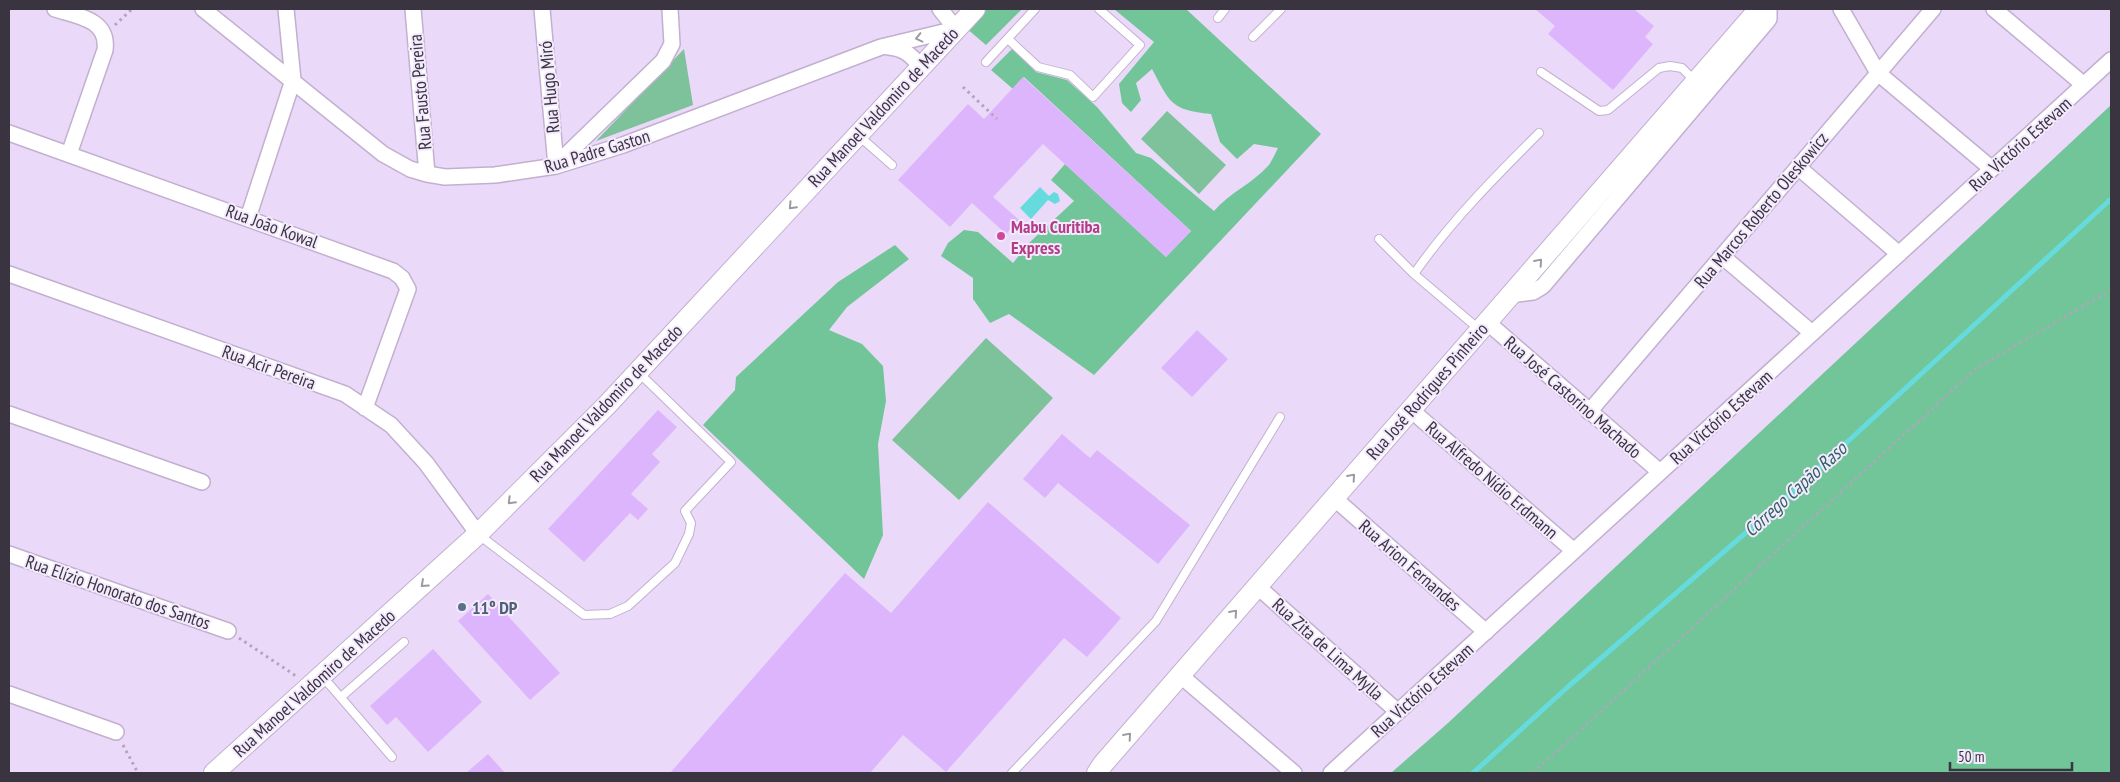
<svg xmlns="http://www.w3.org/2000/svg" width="2120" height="782" font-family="'PT Sans Narrow',sans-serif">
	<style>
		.green { fill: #7dc29b }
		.forest { fill: #71c598 }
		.water { fill: #66dbdd }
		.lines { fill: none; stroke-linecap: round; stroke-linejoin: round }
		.stream { stroke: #66dbdd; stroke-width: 5 }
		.building { fill: #ddb5fc }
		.service-casing { stroke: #c1b0cf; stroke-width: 10 }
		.minor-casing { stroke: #c1b0cf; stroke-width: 18 }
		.secondary-casing { stroke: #c1b0cf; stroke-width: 22 }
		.path { stroke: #b2a4bd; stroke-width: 3; stroke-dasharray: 2.5 4; stroke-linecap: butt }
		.service { stroke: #fff; stroke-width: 8 }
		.minor { stroke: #fff; stroke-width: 15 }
		.secondary { stroke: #fff; stroke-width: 20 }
		.oneway { stroke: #9c9aa0 }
		.hotel-dot { fill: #d1479c; stroke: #f4eafd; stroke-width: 2 }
		.service-dot { fill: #5c6f8a; stroke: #f4eafd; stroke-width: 2 }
		.labels { text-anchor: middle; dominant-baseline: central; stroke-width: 4; stroke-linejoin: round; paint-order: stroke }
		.street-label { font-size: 18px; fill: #3a3440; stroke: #f4eafd }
		.hotel-label { font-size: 18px; font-weight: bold; fill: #b23c85; stroke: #f4eafd; text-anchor: start }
		.service-label { font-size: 18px; font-weight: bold; fill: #4e5e75; stroke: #f4eafd; text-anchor: start }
		.water-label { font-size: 19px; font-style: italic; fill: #2e6162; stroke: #f4eafd }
	</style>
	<rect width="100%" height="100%" fill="#ebd9f9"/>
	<!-- green -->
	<path class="green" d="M684,49L693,105L596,141Z
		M1167,111L1226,165L1199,194L1141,139Z
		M986,338L1053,398L959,500L892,440Z"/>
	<!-- forest -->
	<path class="forest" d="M984,9H1022L986,45L966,28Z
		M1114,9H1186L1321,134L1094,375L1009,314L990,323L973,299V278L941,256L948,243L964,230L978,232L1013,263L1030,242L1074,201L1051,180L1065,164L1166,257L1191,231L1024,77L1013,89L991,70L1012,49L1036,72L1067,80L1097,107L1136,153L1151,158L1214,211C1229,193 1252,184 1268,166C1272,161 1275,154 1278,148L1254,144L1237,159L1220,142L1211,114C1171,110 1170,103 1152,69L1136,83L1141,100L1131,112L1122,103L1119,84L1154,42Z
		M2111,105V773H1391L1448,723Z
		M895,245L909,259L847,307L829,330L862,344L883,366L886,401L878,444L883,535L864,579L703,425L735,390L736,377L838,282Z"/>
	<!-- water -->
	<path class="water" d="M1040,187L1049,196L1054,192L1058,194L1060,201L1055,204L1048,200L1031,219L1020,208Z"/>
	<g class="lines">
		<!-- stream -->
		<path class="stream" d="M1473,773L1570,685L1794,491L2111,199"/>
	</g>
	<!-- building -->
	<path class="building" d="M1535,9H1634L1654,26L1645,37L1653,44L1613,90L1548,34L1555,26Z
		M1023,77L1191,231L1166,257L1043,144L993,197L1019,220L1006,234L972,203L950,227L898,180L968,104L984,119Z
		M1197,330L1228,359L1192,397L1161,368Z
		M658,410L677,427L652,454L660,462L631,494L648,509L638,520L630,513L584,562L548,529Z
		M1062,434L1090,458L1097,450L1190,525L1158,564L1058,483L1045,498L1023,479Z
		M988,502L1121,618L1087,657L1064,638L946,772L903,735L870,773H670L845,573L891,613Z
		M488,594L560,673L530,700L458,621Z
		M433,649L482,702L428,752L396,717L387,725L370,706Z
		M488,754L505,773H466Z"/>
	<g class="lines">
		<!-- service casing -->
		<g class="service-casing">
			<path id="service" d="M1218,18L1225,9
				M1253,37L1281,9
				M1008,39L1038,67L1070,75L1093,97L1140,45L1099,9
				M986,62L1035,9
				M1541,72L1599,111L1608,110L1659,68L1670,66L1682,68L1694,80
				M859,136L892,165
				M1379,239L1414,274L1480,330
				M1414,274C1450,222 1495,177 1539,133
				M479,535L584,615L610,614L628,606L675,563L689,534L691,523L685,511L731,462L638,372
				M321,677L330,685L392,757
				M341,697L404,642
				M1012,773L1156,621L1280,417"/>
		</g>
		<!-- minor casing -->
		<g class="minor-casing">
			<path id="minor" d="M55,9C77,16 109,19 105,50L69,154
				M203,9L383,154L410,169L427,174L445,177L495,175L556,166L623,145L881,47L956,29L940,9
				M413,9L427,174
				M542,9L556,166
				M1841,9L1878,73L1992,169
				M1994,9L2084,85
				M888,47C904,48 911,55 921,67
				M9,133L393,271L402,278L408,289L365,408
				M557,164L663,61L672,44L670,9
				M1798,167L1899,254
				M248,218L293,80L286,9
				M1722,256L1812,333
				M9,274L345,394L391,425L426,463L478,534
				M1510,295L1533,292L1543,286L1765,24L1769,19V9
				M1487,322L1660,472
				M1411,410L1574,551
				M1589,412L1933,9
				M9,414L202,482
				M1334,498L1486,632
				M9,554L228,631
				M1257,586L1398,712
				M1180,675L1294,773
				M9,694L116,732
				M1331,773L2111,60"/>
		</g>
		<!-- secondary casing -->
		<g class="secondary-casing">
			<path id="secondary" d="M214,773L478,534L607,405L975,9
				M1097,773L1103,764L1759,9"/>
		</g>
		<!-- path -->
		<path class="path" d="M115,25L132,9
			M963,87L997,119
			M239,638L296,676
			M123,745L138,773
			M1533,773L1977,368L2111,290"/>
		<!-- service -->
		<use href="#service" class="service"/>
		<!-- minor -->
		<use href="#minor" class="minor"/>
		<!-- secondary -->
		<use href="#secondary" class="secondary"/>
	</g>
	<!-- one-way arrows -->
	<defs><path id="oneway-chevron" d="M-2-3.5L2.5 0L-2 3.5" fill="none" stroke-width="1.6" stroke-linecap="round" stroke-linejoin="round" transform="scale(1.25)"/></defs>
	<g class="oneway">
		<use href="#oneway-chevron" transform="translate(919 38) rotate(167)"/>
		<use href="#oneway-chevron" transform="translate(792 206) rotate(133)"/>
		<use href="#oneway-chevron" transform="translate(1539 262) rotate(-49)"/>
		<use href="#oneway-chevron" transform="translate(1352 477) rotate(-49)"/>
		<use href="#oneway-chevron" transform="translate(511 501) rotate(135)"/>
		<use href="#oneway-chevron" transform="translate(424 584) rotate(138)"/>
		<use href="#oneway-chevron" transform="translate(1234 613) rotate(-49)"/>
		<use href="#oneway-chevron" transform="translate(1128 736) rotate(-49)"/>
	</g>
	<!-- markers -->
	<circle class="hotel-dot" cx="1001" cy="236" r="5"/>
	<circle class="service-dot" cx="462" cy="607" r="5"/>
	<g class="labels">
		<!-- street labels -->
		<g class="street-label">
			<text transform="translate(549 87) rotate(-95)">Rua Hugo Miró</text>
			<text transform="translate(420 92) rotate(-95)">Rua Fausto Pereira</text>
			<text transform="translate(883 107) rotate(-47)">Rua Manoel Valdomiro de Macedo</text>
			<text transform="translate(2020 144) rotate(-42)">Rua Victório Estevam</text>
			<text transform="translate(597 151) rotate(-17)">Rua Padre Gaston</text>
			<text transform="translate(1761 210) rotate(-50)">Rua Marcos Roberto Oleskowicz</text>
			<text transform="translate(272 226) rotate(20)">Rua João Kowal</text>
			<text transform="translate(269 367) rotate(20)">Rua Acir Pereira</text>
			<text transform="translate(1427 391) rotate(-49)">Rua José Rodrigues Pinheiro</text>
			<text transform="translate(1573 397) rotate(41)">Rua José Castorino Machado</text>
			<text transform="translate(606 403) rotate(-46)">Rua Manoel Valdomiro de Macedo</text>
			<text transform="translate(1721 417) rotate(-42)">Rua Victório Estevam</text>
			<text transform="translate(1492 480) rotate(41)">Rua Alfredo Nídio Erdmann</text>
			<text transform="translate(1410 565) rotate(41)">Rua Arion Fernandes</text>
			<text transform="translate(118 592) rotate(19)">Rua Elízio Honorato dos Santos</text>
			<text transform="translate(1328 649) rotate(42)">Rua Zita de Lima Mylla</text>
			<text transform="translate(314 683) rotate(-42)">Rua Manoel Valdomiro de Macedo</text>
			<text transform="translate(1422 690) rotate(-42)">Rua Victório Estevam</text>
		</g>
		<!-- hotel labels -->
		<g class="hotel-label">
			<text x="1011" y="226">Mabu Curitiba<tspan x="1011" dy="21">Express</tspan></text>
		</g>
		<!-- service labels -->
		<g class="service-label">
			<text x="472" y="607">11º DP</text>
		</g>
		<!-- water labels -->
		<g class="water-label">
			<text transform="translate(1795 489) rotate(-42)">Córrego Capão Raso</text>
		</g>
	</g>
	<!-- border -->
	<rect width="2120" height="782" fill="none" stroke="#3a3440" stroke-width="20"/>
	<!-- scale -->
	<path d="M1950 762v8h122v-8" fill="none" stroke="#3a3440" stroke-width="2.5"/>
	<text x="1958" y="762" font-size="15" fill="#3a3440" stroke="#f4eafd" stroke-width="4" paint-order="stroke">50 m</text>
</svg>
